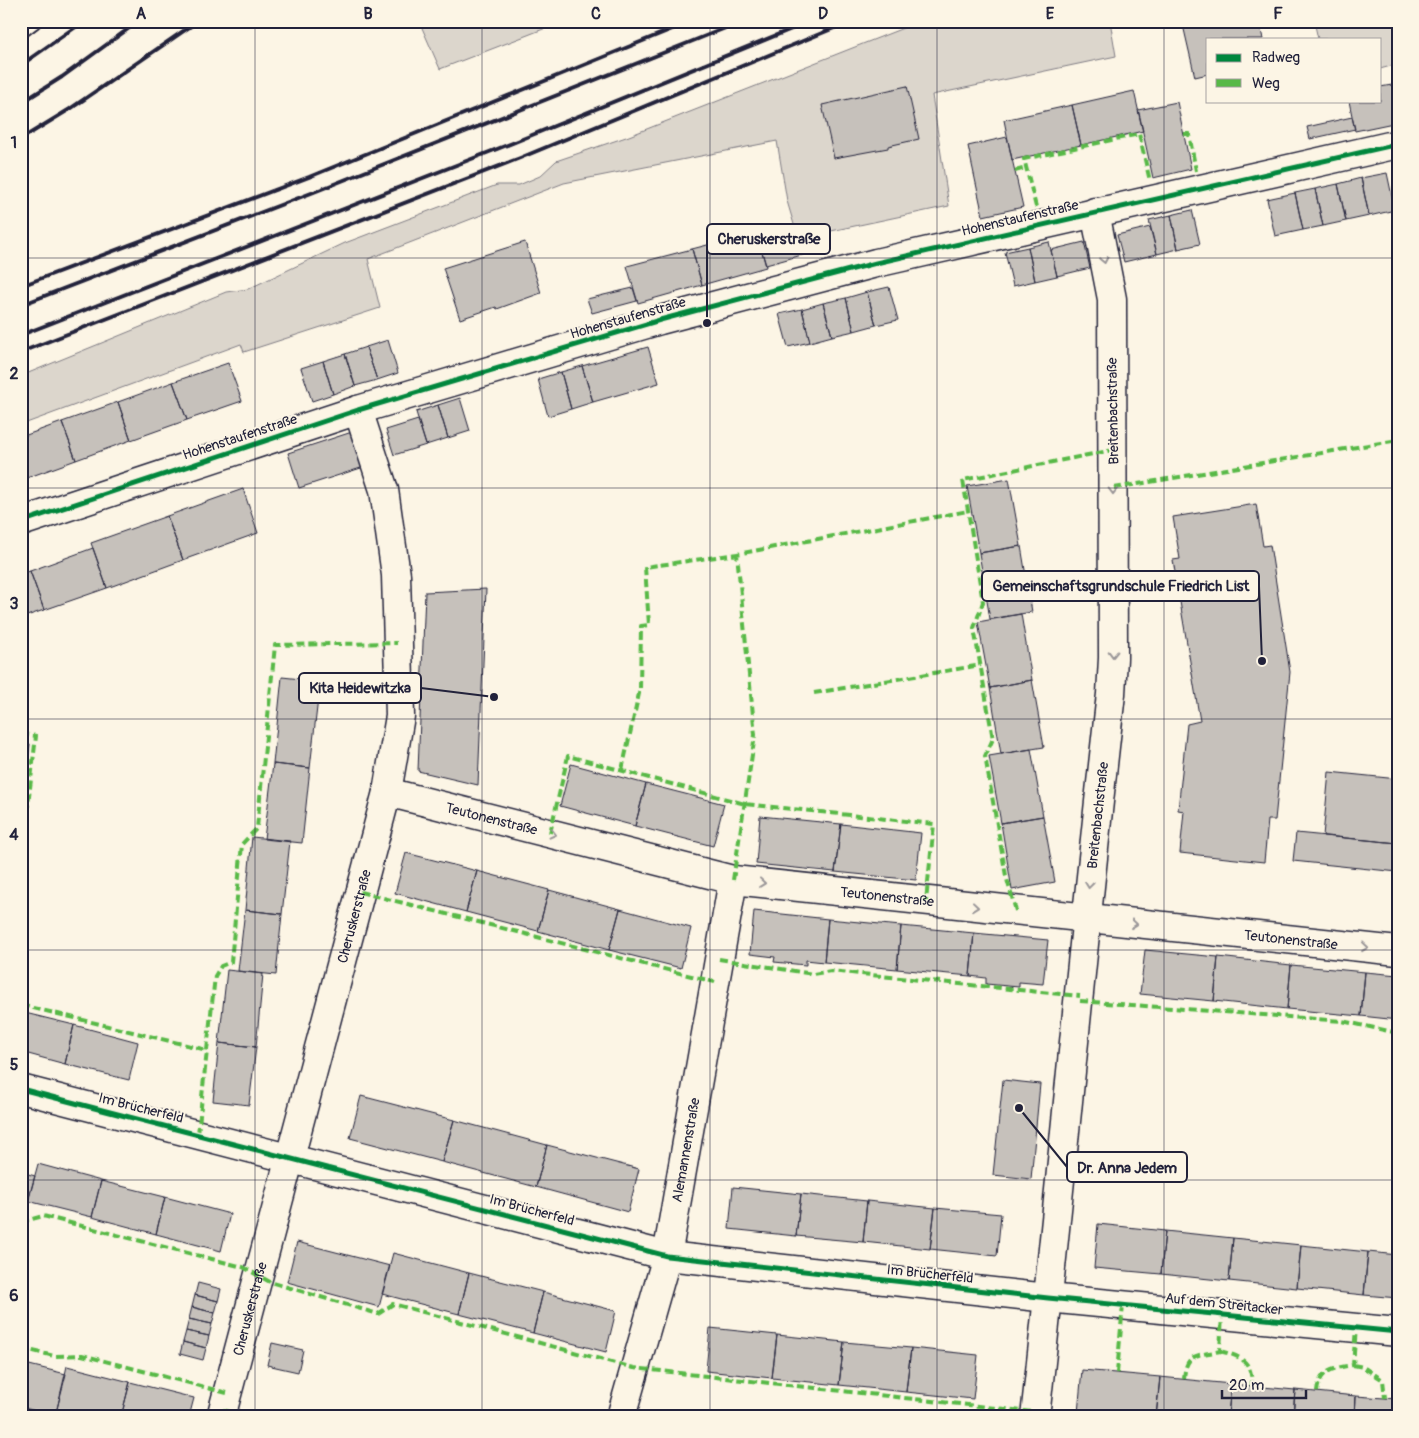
<svg xmlns="http://www.w3.org/2000/svg" width="1419" height="1438" font-family="Pangolin,sans-serif">
	<style>
		.green { fill: #dcd6cc; stroke: #7f7c84 }
		.building { fill: #c6c1bb; stroke: #22223b }
		.lines { fill: none; stroke-linecap: round; stroke-linejoin: round }
		.service-casing { stroke: #22223b; stroke-width: 19 }
		.minor-casing { stroke: #22223b; stroke-width: 31 }
		.service { stroke: #fcf5e5; stroke-width: 15 }
		.minor { stroke: #fcf5e5; stroke-width: 28 }
		.rail { stroke: #22223b; stroke-width: 4 }
		.quiet { stroke: #58b947; stroke-width: 4; stroke-dasharray: 8 4; stroke-linecap: butt }
		.cycleway-casing { stroke: #fcf5e5; stroke-width: 8 }
		.cycleway { stroke: #00873e; stroke-width: 5 }
		.oneway { stroke: #9a9698 }
		.grid { fill: none; stroke: #22223b; stroke-width: 1; stroke-opacity: 0.55 }
		.labels { text-anchor: middle; dominant-baseline: central; stroke-width: 4; stroke-linejoin: round; paint-order: stroke }
		.street-label { font-size: 14px; fill: #22223b; stroke: #fcf5e5 }
		.leader { fill: none; stroke: #22223b; stroke-width: 2 }
		.callout-dot { fill: #22223b; stroke: #fcf5e5; stroke-width: 2 }
		.callout { fill: #fcf5e5; stroke: #22223b; stroke-width: 2 }
		.callout-label { font-size: 15px; text-anchor: middle; font-weight: bold; fill: #22223b }
		.neatline { fill: none; stroke: #22223b; stroke-width: 2 }
		.grid-label { font-size: 16px; text-anchor: middle; font-weight: bold; fill: #22223b }
	</style>
	<rect width="100%" height="100%" fill="#fcf5e5"/>
	<filter id="ink" filterUnits="userSpaceOnUse"><feTurbulence type="fractalNoise" baseFrequency=".02" numOctaves="2"/><feDisplacementMap in="SourceGraphic" scale="10" xChannelSelector="R" yChannelSelector="G"/><feConvolveMatrix kernelMatrix="1 2 1 2 8 2 1 2 1" color-interpolation-filters="sRGB"/></filter>
	<g filter="url(#ink)">
		<!-- green -->
		<path class="green" d="M419,21H564L440,69Z
			M921,21H1110L1116,56L932,95L949,206L798,238L787,201L777,141L564,183L368,259L380,308L244,352L241,344L21,425V376L226,292L248,289L345,243L497,185H519L540,176L556,161L629,136Z
			M1314,21H1398V64L1380,69V39H1318Z"/>
		<!-- building -->
		<path class="building" d="M1198,21H1259L1263,39H1208V74L1195,77L1183,25Z
			M1398,84V122L1355,131L1349,101H1380V87Z
			M907,86L919,139L888,146V148L834,158L822,105Z
			M1134,91L1143,131L1081,145L1072,105Z
			M1177,102L1191,169L1153,178L1138,110Z
			M1072,105L1081,145L1012,160L1004,120Z
			M1352,117L1355,129L1310,139L1307,127Z
			M1007,137L1023,207L983,216L968,146Z
			M1387,173L1395,210L1369,216L1361,178Z
			M1361,178L1369,216L1346,221L1338,184Z
			M1338,184L1346,221L1323,226L1315,189Z
			M1315,189L1323,226L1303,230L1295,193Z
			M1295,193L1303,230L1275,236L1267,199Z
			M1192,210L1200,244L1178,249L1171,215Z
			M1171,215L1178,249L1157,254L1149,220Z
			M1150,227L1157,254L1124,262L1117,235Z
			M757,232L766,267L702,285L692,249Z
			M806,240L809,253L766,265L762,252Z
			M525,242L541,293L497,309L496,307L460,319L443,268Z
			M1049,242L1057,276L1035,281L1028,247Z
			M1084,242L1090,268L1057,276L1051,250Z
			M1028,247L1035,281L1013,286L1005,252Z
			M692,249L702,285L638,303L627,266Z
			M889,287L898,320L876,325L867,292Z
			M633,288L637,301L592,313L587,299Z
			M867,292L876,325L854,331L846,298Z
			M846,298L854,331L832,336L823,303Z
			M823,303L832,336L810,342L802,309Z
			M802,309L810,342L788,347L779,314Z
			M388,340L398,373L377,380L366,347Z
			M366,347L377,380L355,386L345,354Z
			M648,347L659,383L593,402L582,366Z
			M345,354L355,386L333,394L323,361Z
			M323,361L333,394L312,401L301,368Z
			M228,363L242,401L187,420L173,382Z
			M582,366L593,402L571,409L561,372Z
			M561,372L571,409L548,416L538,379Z
			M173,382L187,420L131,440L118,402Z
			M460,398L470,431L448,438L438,405Z
			M118,402L131,440L76,460L62,422Z
			M438,405L448,438L426,445L416,412Z
			M418,420L426,445L394,455L386,430Z
			M62,422L76,460L21,480V437Z
			M352,432L364,467L299,488L288,453Z
			M1009,479L1021,546L979,553L967,486Z
			M243,489L258,533L183,560L167,516Z
			M1256,504L1263,546L1270,545L1290,672L1275,820H1268L1264,862L1180,853L1184,811L1178,810L1187,724L1200,721L1173,560L1180,559L1173,517Z
			M167,516L183,560L107,588L91,543Z
			M1021,546L1032,612L990,619L979,553Z
			M93,548L107,588L44,610L30,571Z
			M30,571L44,610L21,618V574Z
			M486,589L478,785L418,771L425,592Z
			M1021,614L1032,680L990,688L978,622Z
			M282,677L320,681L310,768L273,764Z
			M1032,680L1044,747L1001,754L990,688Z
			M21,743L30,744L21,824Z
			M1031,749L1043,816L1001,823L989,756Z
			M273,764L310,768L302,843L264,839Z
			M571,764L646,784L635,826L560,806Z
			M1329,772L1398,779V843L1323,836Z
			M646,784L724,804L713,846L635,826Z
			M760,816L841,824L835,872L756,864Z
			M1043,816L1055,882L1012,890L1001,823Z
			M841,824L921,833L916,880L835,872Z
			M1296,833L1398,843V872L1293,861Z
			M252,837L290,841L282,914L245,910Z
			M406,853L477,871L466,912L395,893Z
			M477,871L549,890L538,931L466,912Z
			M549,890L620,909L609,950L538,931Z
			M620,909L691,928L681,968L609,950Z
			M245,910L282,914L276,975L238,971Z
			M754,911L828,919L824,962L806,960V965L774,962L775,957L750,954Z
			M828,919L901,926L897,969L824,962Z
			M901,926L974,933L970,976L897,969Z
			M974,933L1048,940L1043,984L1019,982V987L986,984V978L970,976Z
			M1145,950L1218,957L1214,1001L1140,994Z
			M1218,957L1291,965L1287,1009L1214,1001Z
			M1291,965L1365,972L1361,1016L1287,1009Z
			M227,970L263,974L256,1047L219,1043Z
			M1365,972L1398,975V1020L1361,1016Z
			M21,1012L74,1025L65,1064L21,1052Z
			M74,1025L138,1042L129,1080L65,1064Z
			M219,1043L256,1047L249,1105L213,1101Z
			M1003,1080L1040,1084L1031,1179L993,1175Z
			M361,1096L454,1120L442,1162L350,1138Z
			M454,1120L547,1145L536,1187L442,1162Z
			M547,1145L639,1169L628,1212L536,1187Z
			M38,1164L101,1181L92,1217L28,1201Z
			M21,1172L35,1176L25,1213L21,1212Z
			M101,1181L165,1197L156,1234L92,1217Z
			M733,1187L801,1194L796,1236L729,1229Z
			M801,1194L867,1201L863,1242L796,1236Z
			M165,1197L230,1214L221,1251L156,1234Z
			M867,1201L935,1208L930,1249L863,1242Z
			M935,1208L1001,1214L997,1256L930,1249Z
			M1098,1224L1165,1231L1161,1274L1094,1268Z
			M1165,1231L1233,1238L1229,1281L1161,1274Z
			M1233,1238L1301,1245L1297,1288L1229,1281Z
			M297,1242L390,1266L379,1307L287,1282Z
			M1301,1245L1368,1252L1364,1295L1297,1288Z
			M1368,1252L1398,1255V1298L1364,1295Z
			M393,1253L469,1273L459,1314L382,1294Z
			M469,1273L543,1292L533,1333L459,1314Z
			M198,1283L221,1289L218,1301L195,1295Z
			M543,1292L616,1311L606,1352L533,1333Z
			M195,1295L218,1301L215,1313L192,1307Z
			M192,1307L215,1313L212,1324L189,1319Z
			M189,1319L212,1324L209,1336L186,1331Z
			M710,1328L777,1335L772,1378L706,1371Z
			M186,1331L209,1336L206,1348L183,1342Z
			M777,1335L844,1342L839,1385L772,1378Z
			M183,1342L206,1348L203,1360L180,1354Z
			M844,1342L911,1348L906,1392L839,1385Z
			M272,1343L303,1350L298,1372L267,1365Z
			M911,1348L978,1355L973,1399L906,1392Z
			M21,1363L66,1374L55,1416L21,1407Z
			M67,1366L130,1382L121,1417H88L57,1409Z
			M1082,1370L1160,1377L1156,1417H1119L1078,1413Z
			M1160,1377L1231,1384L1228,1417H1156Z
			M130,1382L194,1398L189,1417H121Z
			M1231,1384L1295,1390L1293,1417H1228Z
			M1295,1390L1356,1396L1355,1417H1293Z
			M1356,1396L1398,1399V1417H1355Z"/>
		<g class="lines">
			<!-- service casing -->
			<g class="service-casing">
				<path id="service" d="M21,30L33,21"/>
			</g>
			<!-- minor casing -->
			<g class="minor-casing">
				<g id="minor">
					<path d="M21,522L358,410L660,320L876,263L1398,144"/>
					<path id="s1" d="M387,792L733,880L1398,951"/>
					<path d="M21,1089L667,1256L1048,1298L1398,1332"/>
					<path id="s2" d="M221,1417L387,792L400,716L396,575L384,490L358,410"/>
					<path id="s3" d="M621,1417L667,1256L733,880"/>
					<path id="s4" d="M1035,1417C1062,1176 1083,935 1111,694L1113,658L1112,299L1095,212"/>
				</g>
			</g>
			<!-- service -->
			<use href="#service" class="service"/>
			<!-- minor -->
			<use href="#minor" class="minor"/>
			<!-- rail -->
			<path class="rail" d="M21,65L84,21
				M21,103L62,77L139,21
				M21,139L70,109L198,21
				M21,286L309,177L692,21
				M21,305L314,192L743,21
				M21,335L515,142L811,21
				M21,352L520,158L851,21"/>
			<!-- quiet -->
			<path class="quiet" d="M1184,134H1189L1196,171
				M1015,171L1026,168
				M1036,207L1024,159L1139,134L1150,181
				M1114,488L1398,440
				M814,693L981,665
				M21,734L36,736L21,866
				M622,770L640,689L641,626L649,625L645,567L737,554
				M550,833L568,756L745,804L934,824L926,901
				M733,880L755,735L737,554L968,511
				M360,892L715,982
				M1016,911L1006,876L985,756L993,739L974,628L983,602L963,480L1113,450
				M719,959L813,974L831,971L1080,996
				M1080,1001L1342,1021L1398,1033
				M21,1005L207,1050
				M198,1134L215,976L221,966L231,962L242,844L257,828L275,645L397,643
				M21,1222L43,1216L243,1267L270,1282L378,1314L393,1304L634,1368L1077,1417
				M21,1348L54,1356L82,1355L227,1393
				M1220,1351C1242,1357 1252,1361 1252,1386
				M1353,1365L1363,1367L1383,1380L1385,1398
				M1117,1373L1123,1305
				M1184,1379C1186,1352 1197,1356 1220,1351L1222,1315
				M1317,1392C1319,1370 1334,1368 1353,1365L1356,1328
				M223,1410L249,1417
				M21,1412L41,1417
				M62,1417H72"/>
			<!-- cycleway casing -->
			<g class="cycleway-casing">
				<path id="cycleway" d="M21,522L358,410L660,320L876,263L1398,144
					M21,1089L667,1256L1048,1298L1398,1332"/>
			</g>
			<!-- cycleway -->
			<use href="#cycleway" class="cycleway"/>
		</g>
		<!-- one-way arrows -->
		<defs><path id="oneway-chevron" d="M-2-3.5L2.5 0L-2 3.5" fill="none" stroke-width="1.6" stroke-linecap="round" stroke-linejoin="round" transform="scale(1.25)"/></defs>
		<g class="oneway">
			<use href="#oneway-chevron" transform="translate(1104 260) rotate(79)"/>
			<use href="#oneway-chevron" transform="translate(1113 491) rotate(90)"/>
			<use href="#oneway-chevron" transform="translate(1113 654) rotate(91)"/>
			<use href="#oneway-chevron" transform="translate(553 834) rotate(14)"/>
			<use href="#oneway-chevron" transform="translate(762 883) rotate(6)"/>
			<use href="#oneway-chevron" transform="translate(1089 885) rotate(97)"/>
			<use href="#oneway-chevron" transform="translate(975 907) rotate(6)"/>
			<use href="#oneway-chevron" transform="translate(1134 924) rotate(6)"/>
			<use href="#oneway-chevron" transform="translate(1365 947) rotate(6)"/>
		</g>
	</g>
	<!-- grid -->
	<path class="grid" d="M255,21V1417M482,21V1417M710,21V1417M937,21V1417M1164,21V1417M21,258H1398M21,488H1398M21,719H1398M21,950H1398M21,1180H1398"/>
	<g class="labels">
		<!-- street labels -->
		<g class="street-label">
			<text transform="translate(1020 218) rotate(-13)">Hohenstaufenstraße</text>
			<text transform="translate(628 318) rotate(-16)">Hohenstaufenstraße</text>
			<text transform="translate(1113 411) rotate(-91)">Breitenbachstraße</text>
			<text transform="translate(240 437) rotate(-18)">Hohenstaufenstraße</text>
			<text stroke="none"><textPath href="#s4" startOffset="605">Breitenbachstraße</textPath></text>
			<text stroke="none"><textPath href="#s1" startOffset="108">Teutonenstraße</textPath></text>
			<text stroke="none"><textPath href="#s1" startOffset="512">Teutonenstraße</textPath></text>
			<text stroke="none"><textPath href="#s2" startOffset="518">Cheruskerstraße</textPath></text>
			<text stroke="none"><textPath href="#s1" startOffset="918">Teutonenstraße</textPath></text>
			<text transform="translate(141 1108) rotate(14)">Im Brücherfeld</text>
			<text stroke="none"><textPath href="#s3" startOffset="275">Alemannenstraße</textPath></text>
			<text transform="translate(532 1210) rotate(15)">Im Brücherfeld</text>
			<text transform="translate(930 1274) rotate(6)">Im Brücherfeld</text>
			<text transform="translate(1224 1304) rotate(6)">Auf dem Streitacker</text>
			<text stroke="none"><textPath href="#s2" startOffset="112">Cheruskerstraße</textPath></text>
		</g>
	</g>
	<!-- callouts -->
	<path class="leader" d="M707 323L707 239M1262 661L1259 586M494 697L421 688M1019 1108L1067 1167"/>
	<g class="callout-dot">
		<circle cx="707" cy="323" r="5"/>
		<circle cx="1262" cy="661" r="5"/>
		<circle cx="494" cy="697" r="5"/>
		<circle cx="1019" cy="1108" r="5"/>
	</g>
	<g class="callout">
		<rect x="707" y="224" width="123" height="30" rx="5"/>
		<rect x="982" y="571" width="277" height="30" rx="5"/>
		<rect x="299" y="673" width="122" height="30" rx="5"/>
		<rect x="1067" y="1152" width="120" height="30" rx="5"/>
	</g>
	<g class="callout-label">
		<text x="769" y="244">Cheruskerstraße</text>
		<text x="1121" y="591">Gemeinschaftsgrundschule Friedrich List</text>
		<text x="360" y="693">Kita Heidewitzka</text>
		<text x="1127" y="1173">Dr. Anna Jedem</text>
	</g>
	<!-- margin -->
	<rect width="1419" height="1438" fill="none" stroke="#fcf5e5" stroke-width="55"/>
	<!-- legend -->
	<rect x="1206" y="38" width="175" height="65" fill="#fcf5e5" stroke="#a5a1a1"/>
	<rect x="1216" y="54" width="25" height="8" fill="#00873e" stroke="#a5a1a1"/>
	<text x="1252" y="62" font-size="15" fill="#22223b">Radweg</text>
	<rect x="1216" y="79" width="25" height="8" fill="#58b947" stroke="#a5a1a1"/>
	<text x="1252" y="88" font-size="15" fill="#22223b">Weg</text>
	<!-- scale -->
	<path d="M1222 1390v8h84v-8" fill="none" stroke="#22223b" stroke-width="2.5"/>
	<text x="1229" y="1390" font-size="15" fill="#22223b" stroke="#fcf5e5" stroke-width="4" paint-order="stroke">20 m</text>
	<rect x="28" y="28" width="1364" height="1382" class="neatline"/>
	<g class="grid-label">
		<text x="141" y="19">A</text>
		<text x="368" y="19">B</text>
		<text x="596" y="19">C</text>
		<text x="823" y="19">D</text>
		<text x="1050" y="19">E</text>
		<text x="1278" y="19">F</text>
		<text x="14" y="148">1</text>
		<text x="14" y="379">2</text>
		<text x="14" y="609">3</text>
		<text x="14" y="840">4</text>
		<text x="14" y="1070">5</text>
		<text x="14" y="1301">6</text>
	</g>
</svg>
